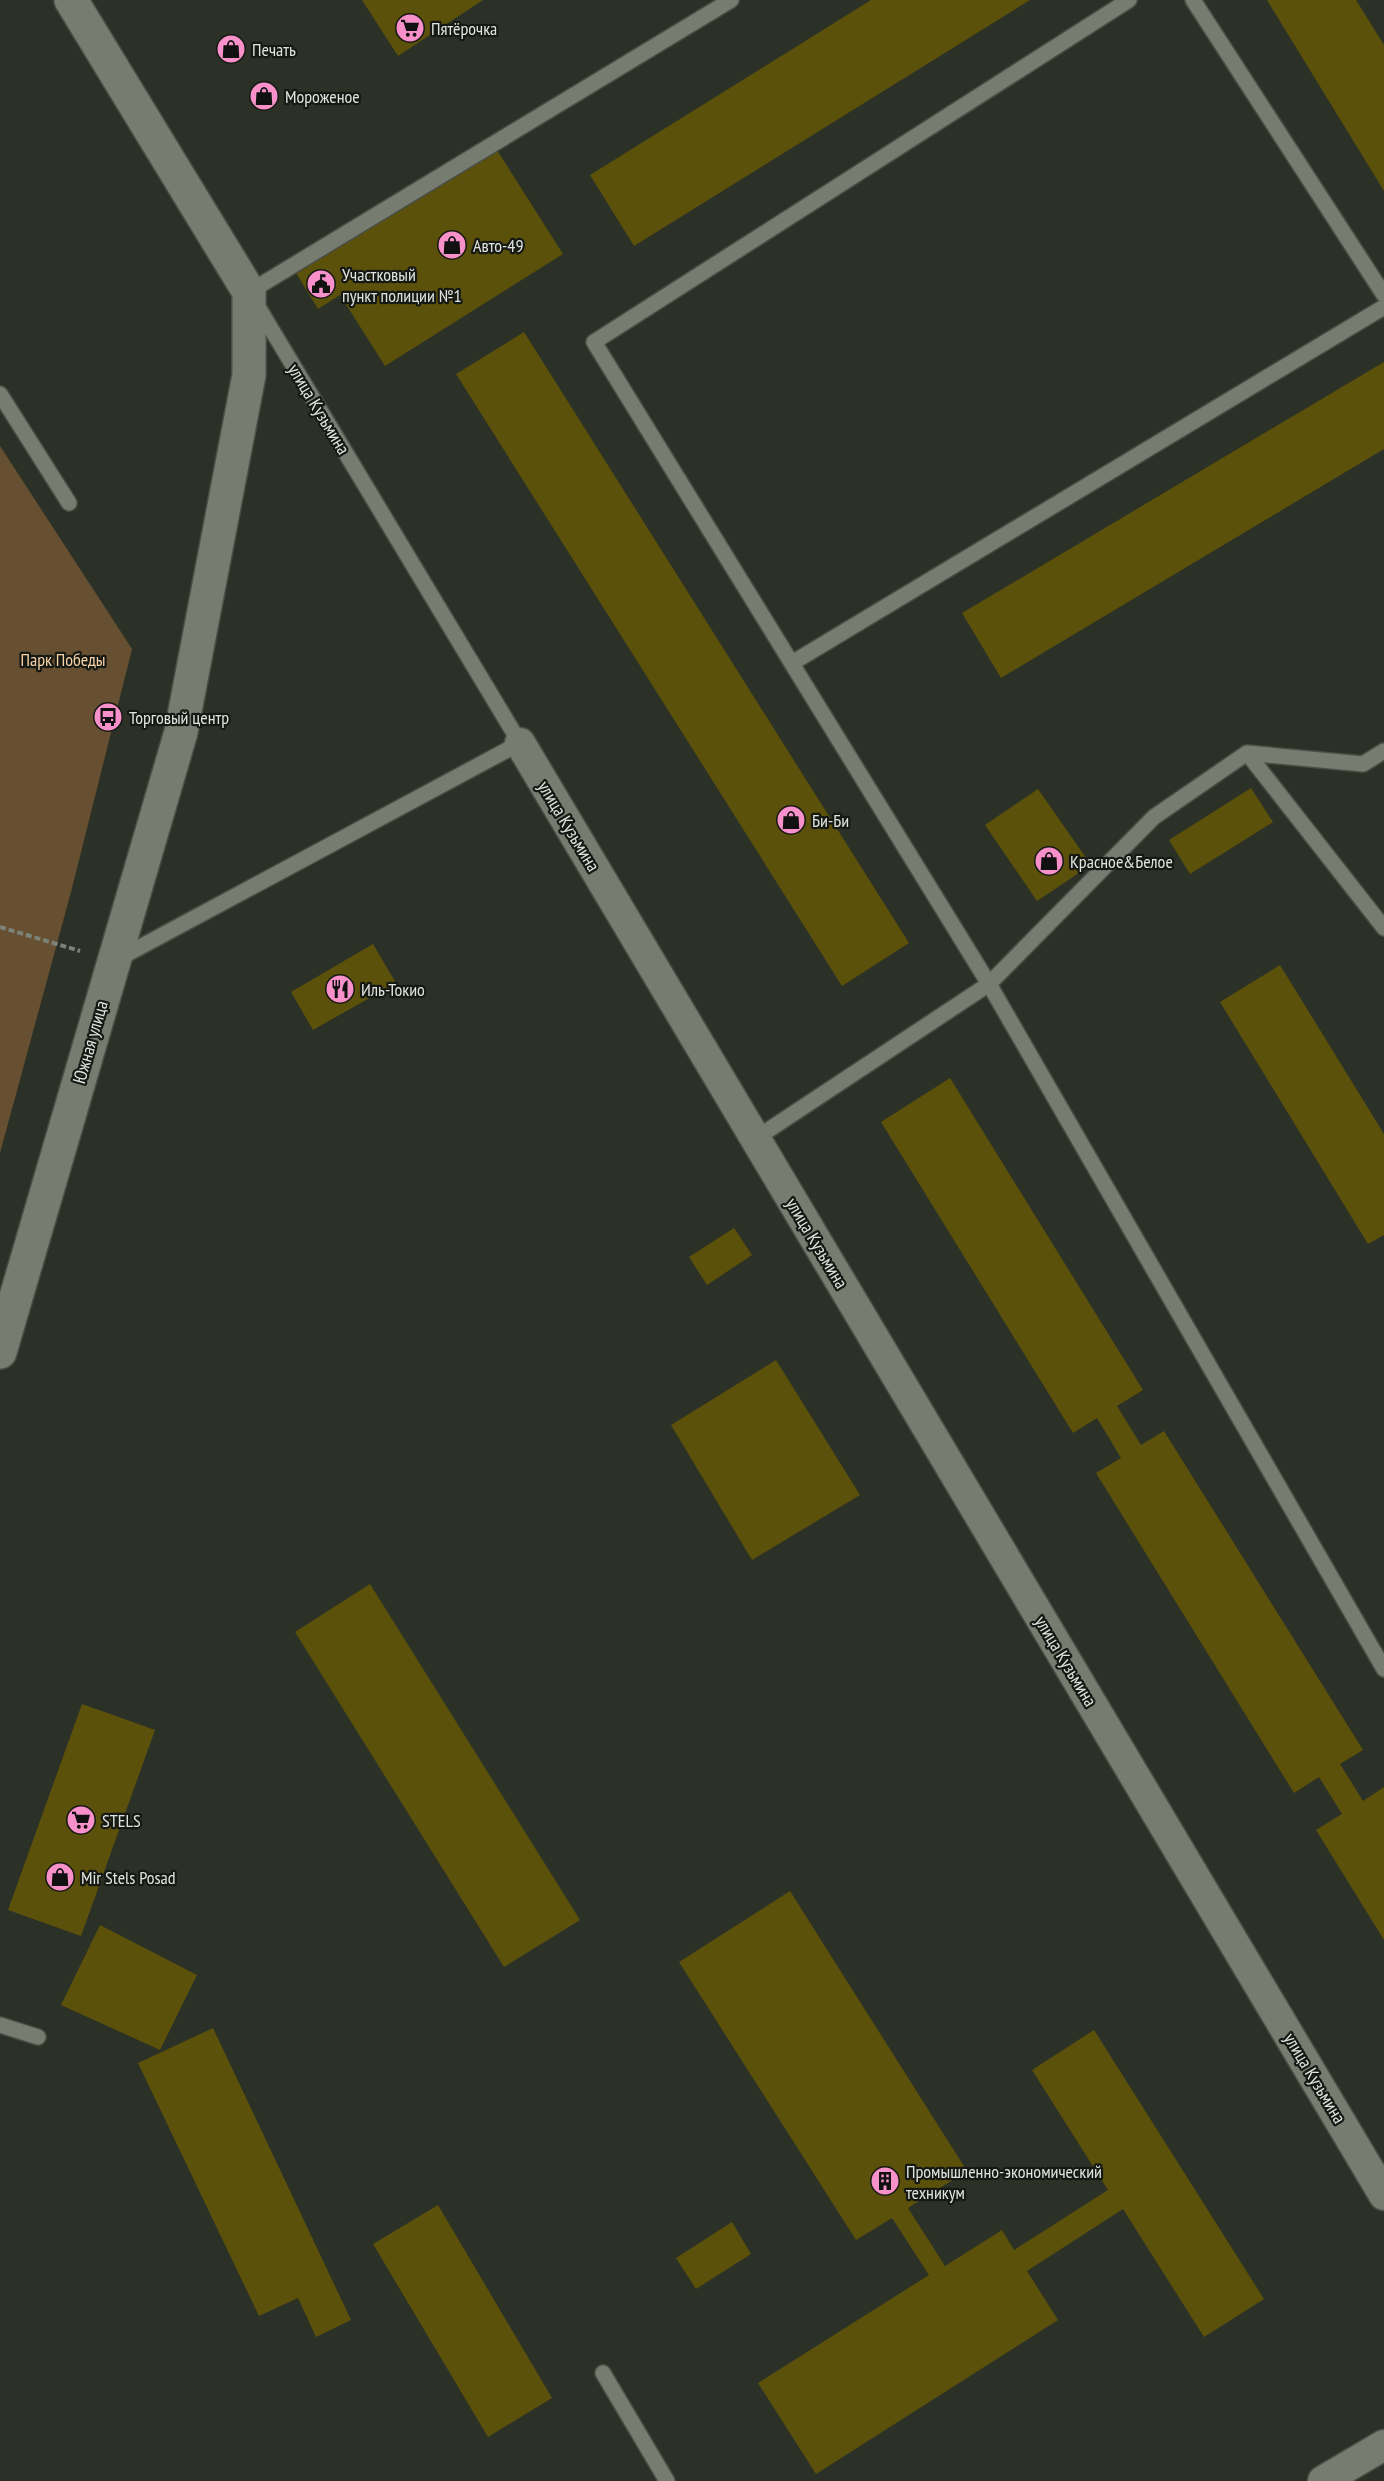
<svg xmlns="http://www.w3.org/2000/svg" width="1384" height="2481" font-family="'PT Sans Narrow',sans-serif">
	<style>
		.green { fill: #675032 }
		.building { fill: #5b510a }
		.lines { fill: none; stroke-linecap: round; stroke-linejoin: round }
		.lane-casing { stroke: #494e46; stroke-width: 18 }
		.street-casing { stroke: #494e46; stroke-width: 33 }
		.secondary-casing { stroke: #494e46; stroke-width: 36 }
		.path { stroke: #7d8279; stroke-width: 4; stroke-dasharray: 6 3; stroke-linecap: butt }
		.lane { stroke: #777c71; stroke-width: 15 }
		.street { stroke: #777c71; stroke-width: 30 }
		.secondary { stroke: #777c71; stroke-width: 33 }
		.labels { text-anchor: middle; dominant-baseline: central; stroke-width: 4.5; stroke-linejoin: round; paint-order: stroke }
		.poi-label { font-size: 18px; fill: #e1e4de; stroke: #151813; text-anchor: start }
		.street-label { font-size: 18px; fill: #e1e4de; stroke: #151813 }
		.park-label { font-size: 18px; fill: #f6d3a7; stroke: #151813 }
	</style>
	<rect width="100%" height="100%" fill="#2c3127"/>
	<!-- green -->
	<path class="green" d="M0,446L132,649L71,892L0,1153Z"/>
	<!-- building -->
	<path class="building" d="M362,0H483L398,56Z
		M871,0H1030L634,246L590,175Z
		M1267,0H1356L1384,45V191Z
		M495,147L563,254L385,366L340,295L318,309L296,273Z
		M524,332L909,943L842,986L456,374Z
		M1384,362V449L1001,678L962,613Z
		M1251,788L1273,822L1190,874L1169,840Z
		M1038,789L1091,865L1037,901L985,825Z
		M373,944L396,983L313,1030L291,992Z
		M1280,965L1384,1134V1235L1368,1244L1220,1002Z
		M950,1078L1143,1390L1117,1406L1141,1445L1164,1431L1363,1750L1340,1764L1363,1801L1384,1787V1940L1316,1830L1342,1814L1319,1777L1294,1793L1096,1473L1121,1458L1097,1418L1073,1433L881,1122Z
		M734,1228L752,1255L707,1285L689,1257Z
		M776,1360L860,1495L752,1560L671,1425Z
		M370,1584L580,1920L504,1967L295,1632Z
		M82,1704L155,1730L81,1936L8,1910Z
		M790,1891L967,2171L908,2208L945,2266L1002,2230L1014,2250L1108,2190L1032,2070L1094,2030L1264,2299L1204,2337L1123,2209L1027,2271L1058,2320L816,2474L758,2383L929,2275L892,2218L856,2240L679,1962Z
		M100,1925L197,1975L160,2050L61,2005Z
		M213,2028L351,2320L316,2337L298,2298L259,2316L138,2063Z
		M438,2205L552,2398L488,2437L373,2244Z
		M732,2222L751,2254L696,2289L676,2258Z"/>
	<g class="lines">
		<!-- lane casing -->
		<g class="lane-casing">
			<path id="lane" d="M1129,0L594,342L989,984L1384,1669
				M1193,0L1384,295
				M0,394L69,503
				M792,663L1384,307
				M1247,753L1384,928
				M116,960L520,743L249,292L731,0
				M755,1139L989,984L1154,817L1247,753L1363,764L1384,751
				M0,2025L38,2037
				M603,2373L667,2481"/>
		</g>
		<!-- street casing -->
		<g class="street-casing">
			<path id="street" d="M520,743L1384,2195
				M1323,2481L1384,2445"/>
		</g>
		<!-- secondary casing -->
		<g class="secondary-casing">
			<path id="secondary" d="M0,1352L181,732L249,375V292L71,0"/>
		</g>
		<!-- path -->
		<path class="path" d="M0,927L80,951"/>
		<!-- lane -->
		<use href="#lane" class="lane"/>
		<!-- street -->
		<use href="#street" class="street"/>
		<!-- secondary -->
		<use href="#secondary" class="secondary"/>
	</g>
	<!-- icons -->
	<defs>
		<g id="supermarket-disc" transform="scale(1.5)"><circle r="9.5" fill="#f890ca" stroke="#151813"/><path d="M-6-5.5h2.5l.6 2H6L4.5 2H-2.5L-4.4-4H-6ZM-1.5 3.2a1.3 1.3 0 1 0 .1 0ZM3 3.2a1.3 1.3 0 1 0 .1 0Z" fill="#111"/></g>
		<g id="shop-disc" transform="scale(1.5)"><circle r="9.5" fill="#f890ca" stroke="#151813"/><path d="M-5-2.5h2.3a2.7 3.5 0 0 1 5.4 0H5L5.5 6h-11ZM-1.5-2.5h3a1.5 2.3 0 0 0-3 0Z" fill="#111"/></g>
		<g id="civic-disc" transform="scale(1.5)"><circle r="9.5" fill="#f890ca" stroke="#151813"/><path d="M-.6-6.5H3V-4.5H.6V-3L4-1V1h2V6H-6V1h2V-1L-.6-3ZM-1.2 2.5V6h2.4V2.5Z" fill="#111"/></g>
		<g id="bus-disc" transform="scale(1.5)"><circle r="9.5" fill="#f890ca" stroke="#151813"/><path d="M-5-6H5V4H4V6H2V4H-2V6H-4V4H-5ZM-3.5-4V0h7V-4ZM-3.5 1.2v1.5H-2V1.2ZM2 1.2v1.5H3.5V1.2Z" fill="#111"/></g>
		<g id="restaurant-disc" transform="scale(1.5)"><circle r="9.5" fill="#f890ca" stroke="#151813"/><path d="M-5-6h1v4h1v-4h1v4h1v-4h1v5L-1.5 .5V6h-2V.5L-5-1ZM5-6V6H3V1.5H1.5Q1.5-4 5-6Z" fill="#111"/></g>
		<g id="building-disc" transform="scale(1.5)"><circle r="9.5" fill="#f890ca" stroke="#151813"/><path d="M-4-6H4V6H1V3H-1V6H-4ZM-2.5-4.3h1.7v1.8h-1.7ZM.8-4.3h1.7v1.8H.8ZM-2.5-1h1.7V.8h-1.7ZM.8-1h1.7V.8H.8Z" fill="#111"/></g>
	</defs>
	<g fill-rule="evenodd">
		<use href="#supermarket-disc" x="410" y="28"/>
		<use href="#shop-disc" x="231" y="49"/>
		<use href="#shop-disc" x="264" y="96"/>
		<use href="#shop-disc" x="452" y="245"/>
		<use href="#civic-disc" x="321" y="284"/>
		<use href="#bus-disc" x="108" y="717"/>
		<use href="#shop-disc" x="791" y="820"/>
		<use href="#shop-disc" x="1049" y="861"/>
		<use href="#restaurant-disc" x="340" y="989"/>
		<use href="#supermarket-disc" x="81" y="1820"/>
		<use href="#shop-disc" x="60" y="1877"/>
		<use href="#building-disc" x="885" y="2181"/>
	</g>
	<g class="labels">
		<!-- poi labels -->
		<g class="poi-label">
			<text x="431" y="28">Пятёрочка</text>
			<text x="252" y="49">Печать</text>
			<text x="285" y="96">Мороженое</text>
			<text x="473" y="245">Авто-49</text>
			<text x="342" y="274">Участковый<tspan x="342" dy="21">пункт полиции №1</tspan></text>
			<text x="129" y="717">Торговый центр</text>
			<text x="812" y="820">Би-Би</text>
			<text x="1070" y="861">Красное&amp;Белое</text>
			<text x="361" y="989">Иль-Токио</text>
			<text x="102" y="1820">STELS</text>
			<text x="81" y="1877">Mir Stels Posad</text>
			<text x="906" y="2171">Промышленно-экономический<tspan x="906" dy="21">техникум</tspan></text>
		</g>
		<!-- street labels -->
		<g class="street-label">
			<text transform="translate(319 409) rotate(59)">улица Кузьмина</text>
			<text transform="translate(569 826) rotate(59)">улица Кузьмина</text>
			<text transform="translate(90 1042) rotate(-74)">Южная улица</text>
			<text transform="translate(817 1243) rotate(59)">улица Кузьмина</text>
			<text transform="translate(1066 1661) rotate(59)">улица Кузьмина</text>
			<text transform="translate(1315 2078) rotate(59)">улица Кузьмина</text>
		</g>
		<!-- park labels -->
		<g class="park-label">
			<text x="63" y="659">Парк Победы</text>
		</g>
	</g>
</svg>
